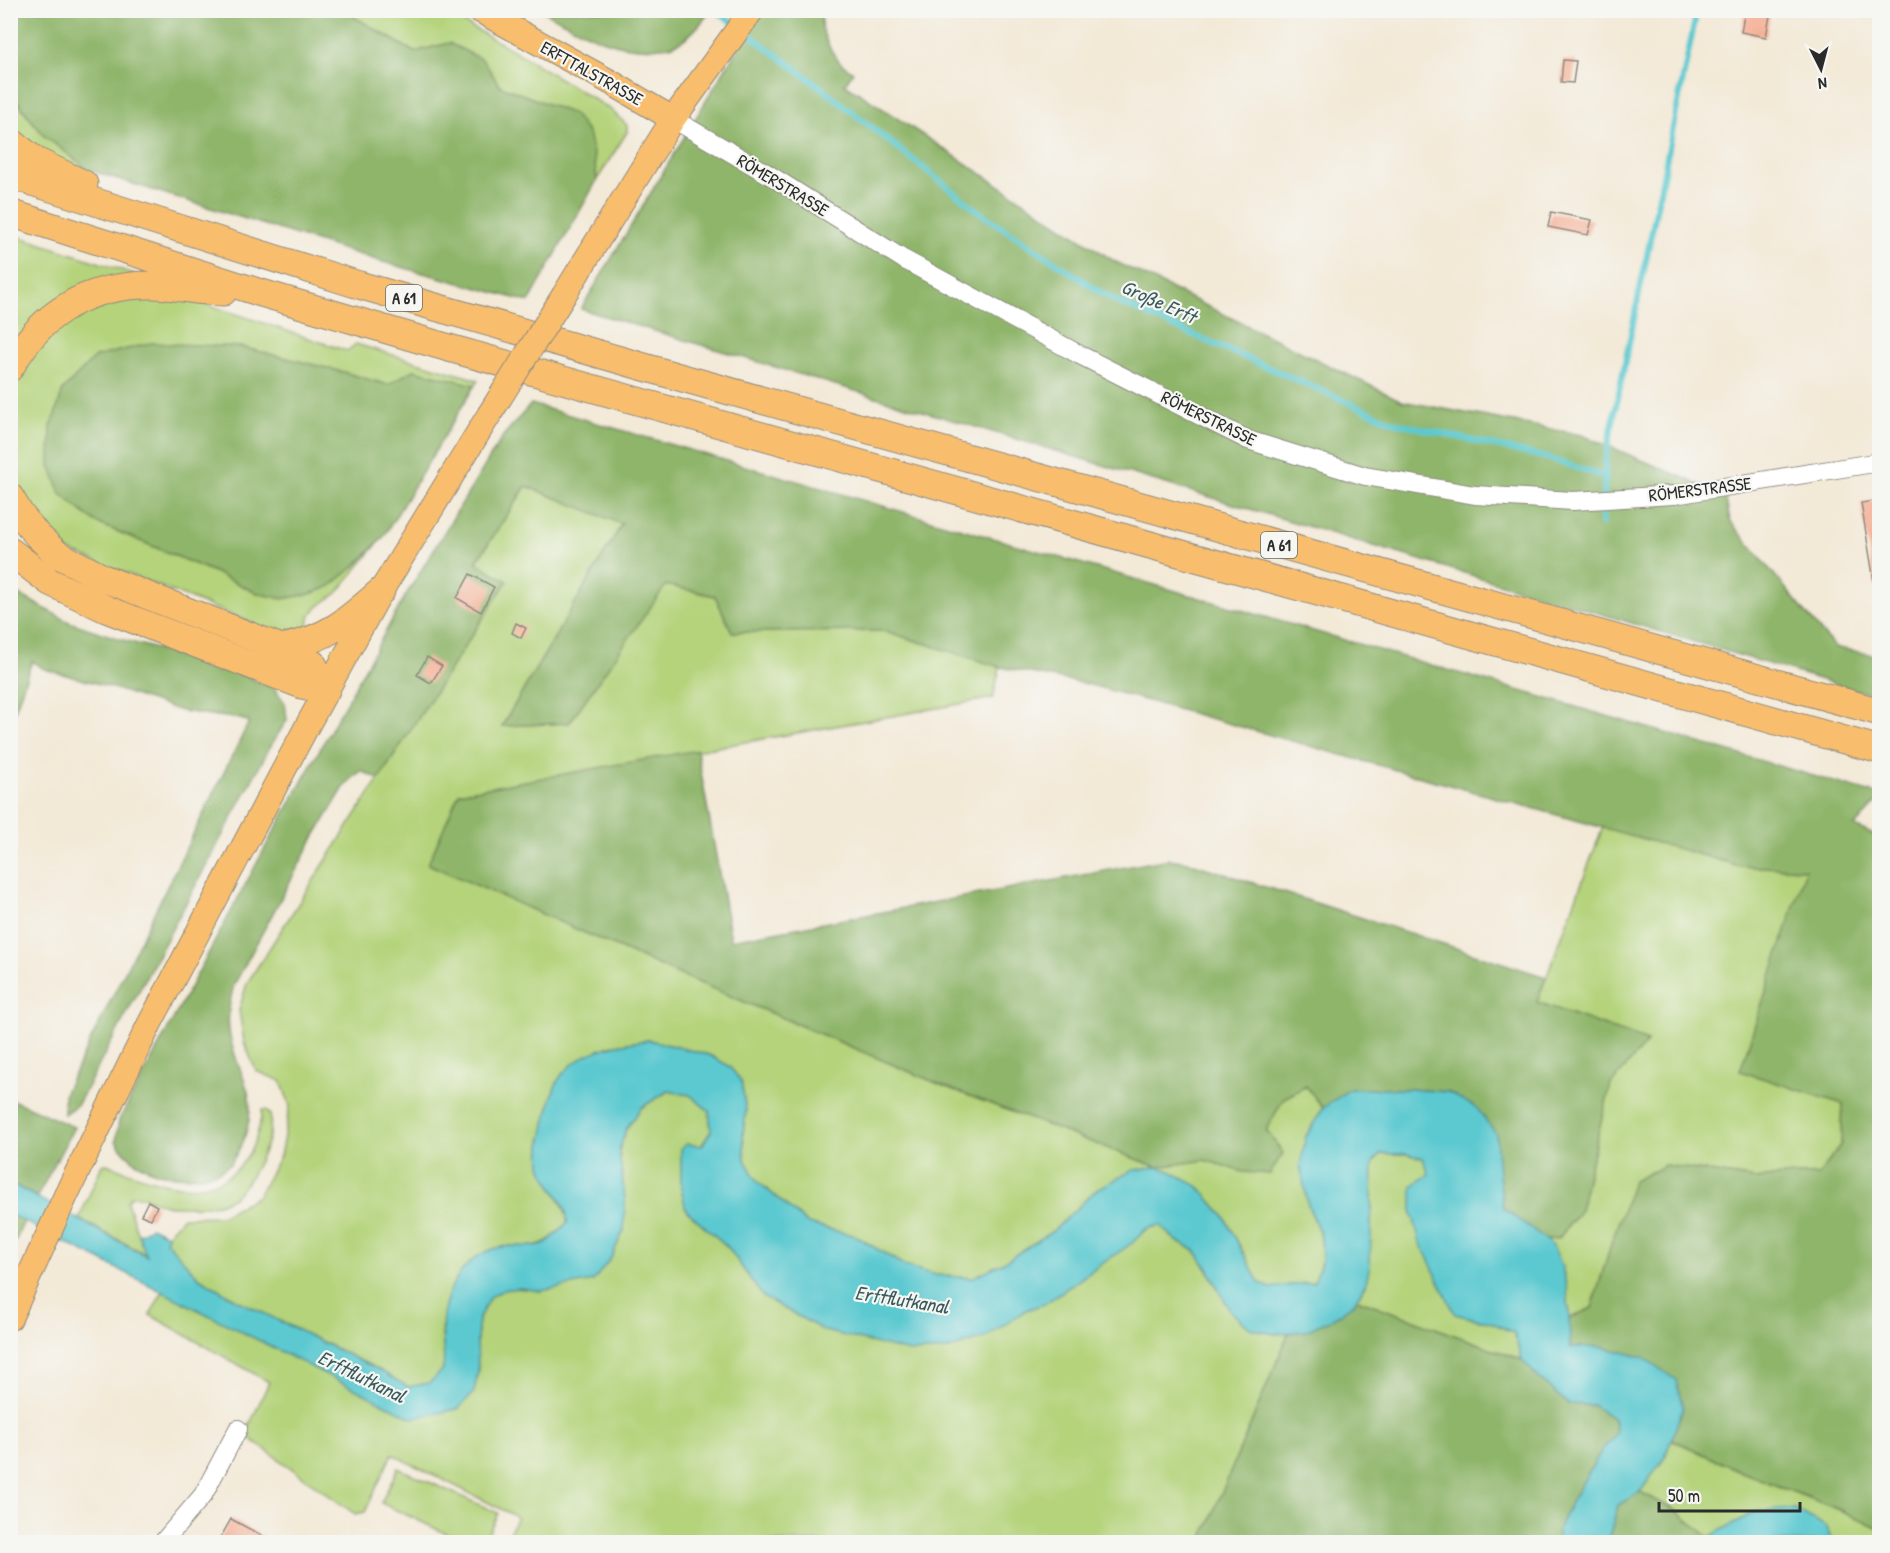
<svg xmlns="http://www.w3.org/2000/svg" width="1890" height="1553" font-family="'Patrick Hand',sans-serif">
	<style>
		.green { fill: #b4d37a; stroke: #707f52; stroke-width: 1.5 }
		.forest { fill: #8fb56a; stroke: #5d704a; stroke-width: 1.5 }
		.water { fill: #5bc9d0; stroke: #437a7e; stroke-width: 1.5 }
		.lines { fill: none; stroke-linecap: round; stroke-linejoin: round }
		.stream { stroke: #5bc9d0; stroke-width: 6 }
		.building { fill: #f5a88b }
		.minor-casing { stroke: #8f8a81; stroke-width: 20 }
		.major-casing { stroke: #8f8a81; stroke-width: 26 }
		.highway-casing { stroke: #8f8a81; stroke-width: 29 }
		.minor { stroke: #fff; stroke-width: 18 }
		.major { stroke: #f9be6d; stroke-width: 24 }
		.highway { stroke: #f9be6d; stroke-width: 27 }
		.major-bridge-casing { stroke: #8f8a81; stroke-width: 26; stroke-linecap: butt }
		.major-bridge { stroke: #f9be6d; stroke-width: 24 }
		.labels { text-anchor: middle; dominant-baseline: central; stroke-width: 4.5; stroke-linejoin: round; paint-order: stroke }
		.shield { fill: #f6f6f2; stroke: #686867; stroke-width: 1.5 }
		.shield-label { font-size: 16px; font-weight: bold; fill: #2b2b2b }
		.street-label { font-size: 18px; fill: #2b2b2b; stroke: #f6f6f2 }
		.water-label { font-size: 20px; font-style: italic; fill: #395a5d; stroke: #f6f6f2 }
	</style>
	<rect width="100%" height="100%" fill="#f6f6f2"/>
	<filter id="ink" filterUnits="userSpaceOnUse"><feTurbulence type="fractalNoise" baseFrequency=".0167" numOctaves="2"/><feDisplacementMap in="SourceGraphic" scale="12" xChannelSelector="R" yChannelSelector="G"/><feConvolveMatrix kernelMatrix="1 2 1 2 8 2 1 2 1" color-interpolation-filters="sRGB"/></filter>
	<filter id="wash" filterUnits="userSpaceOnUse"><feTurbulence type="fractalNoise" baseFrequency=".008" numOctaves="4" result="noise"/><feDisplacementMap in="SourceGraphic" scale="24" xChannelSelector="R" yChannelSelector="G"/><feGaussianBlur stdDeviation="1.35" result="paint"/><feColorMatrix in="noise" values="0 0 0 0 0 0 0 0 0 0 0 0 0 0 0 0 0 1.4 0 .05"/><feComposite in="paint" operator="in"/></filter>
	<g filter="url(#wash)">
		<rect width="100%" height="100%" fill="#f3e9d7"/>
		<!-- green -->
		<path class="green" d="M351,11H443L513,50L610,109L627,125V132L597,180L594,157L574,114L500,86L483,60L449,43L414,52L354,17Z
			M10,93L43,135L89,170L58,161L11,130Z
			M11,234L134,274L11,348Z
			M162,292L212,306L347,351L356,344L478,380L475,385L413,370L388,385L343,372L241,347L95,522L214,572L257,593L355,566L384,536L337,593L315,609L309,617L308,633L288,637L67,550L21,498L11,468L10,393L22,360L42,337L97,301Z
			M526,486L622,524L503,726L569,723L665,585L715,596L732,632L885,631L1000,667L993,698L459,793L429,864L676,973L946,1087L1157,1167L1206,1160L1243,1172L1284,1098L1307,1086L1323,1108L1306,1136L1308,1205L1321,1236L1322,1260L1314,1282L1270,1288L1259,1283L1224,1216L1199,1187L1097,1189L1053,1231L1004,1262L973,1278L935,1275L905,1266L856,1236L808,1224L757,1181L745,1161L743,1133L746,1111L741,1081L729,1066L709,1055L649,1040L609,1046L583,1057L541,1140L542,1168L562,1204L567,1216V1223C547,1245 539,1248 510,1246L441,1328L445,1356L443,1370L429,1383L408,1387L379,1370L235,1299L199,1278L165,1241L167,1235L183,1217L221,1216L258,1196L280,1156L290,1106L281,1081L256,1071L244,1042L239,1010L247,983L507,581L476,563Z
			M1604,824L1740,866L1807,869L1740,1071L1843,1104L1841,1144L1819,1175H1794L1755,1179L1665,1165L1634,1181L1612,1241L1592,1308L1569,1319C1569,1289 1563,1266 1547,1240L1559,1238L1580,1210L1593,1153L1611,1084L1648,1041L1537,1002Z
			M668,1091L690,1095L709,1111L711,1131L701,1146L687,1144L686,1210L728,1247L763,1297L825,1331L984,1338L1026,1310L1044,1304L1132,1243L1146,1229L1160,1225C1165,1230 1171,1237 1177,1241C1183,1245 1192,1246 1196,1252C1225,1291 1228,1339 1289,1333L1201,1542H505L517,1517L392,1454L365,1512L355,1514L245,1435L269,1382L150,1315L163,1291L412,1417L478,1372C477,1347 471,1298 504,1289C516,1287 529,1289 541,1291L625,1200L619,1151L626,1128L642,1107Z
			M262,1110H266L270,1114C273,1133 265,1150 256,1167C240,1198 226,1208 190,1206C181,1206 170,1207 162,1204C150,1200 143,1195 131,1196L127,1202L138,1235L149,1256L79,1219L102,1165L106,1164C126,1171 147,1180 168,1184C224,1196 256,1164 262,1110Z
			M1381,1154H1406L1423,1158L1429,1174L1455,1314L1493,1323L1514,1333L1522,1360L1357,1299L1366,1283L1372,1210L1373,1162Z
			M1671,1439L1742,1472L1840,1510L1879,1529V1542H1833L1825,1526L1716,1533L1710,1538L1675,1510L1640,1492L1665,1457Z
			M398,1468L498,1513L484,1542H464L381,1503Z"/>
		<!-- forest -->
		<path class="forest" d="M11,10L351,11L354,17L414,52L449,43L483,60L500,86L574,114L588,133L594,157L597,180L529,302L383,262L89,170L43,135L11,93Z
			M543,11H710C701,24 689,39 673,45C670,47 664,47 660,47C617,54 579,30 543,11Z
			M763,11H823C817,25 828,48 838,60C841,65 848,68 853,72L845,84L1114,261L1402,401L1582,435L1725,495L1730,521L1834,647L1879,656V697L581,309L745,36Z
			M151,343L241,347L343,372L388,385L413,370L475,385L384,536L355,566L329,587L310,594L282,599L257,593L214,572L95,522L61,494L50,465L51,427L63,390L95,357Z
			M531,404L1879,795V800L1855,826L1880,838L1879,1529L1840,1510L1742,1472L1671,1439L1683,1408L1601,1347H1570L1569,1319L1592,1308L1612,1241L1633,1181L1665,1165L1755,1179L1794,1175H1819L1841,1144L1843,1104L1740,1071L1806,869L1740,866L1087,684L1000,667L885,631L732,632L715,596L666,585L569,723L502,726L622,524L526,486L476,562L507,581L379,779L361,771L346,784L313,839L234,985C230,999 227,1015 229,1030C231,1051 242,1071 248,1092C253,1114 248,1134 237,1153C235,1156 232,1162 229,1165C213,1178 187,1178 168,1175C145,1171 128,1160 116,1141L119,1120L266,846L406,595L503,436Z
			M11,590L69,622L120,639L233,670L275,689L285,703L287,720L270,747L78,1104L64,1114V1094L249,722L241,719L181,711L110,687L44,669L32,661L11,722Z
			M697,750L731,940L1169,859L1188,862L1546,977L1537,1002L1648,1041L1611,1084L1593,1153L1580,1210L1559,1238L1547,1240L1523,1224L1503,1208L1499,1174L1448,1092L1409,1089H1350L1323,1108L1306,1086L1284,1098L1266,1130L1283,1153L1270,1174L1243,1172L1205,1160L1157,1167L946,1087L676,973L428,864L459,793Z
			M10,1099L74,1127L37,1197L11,1183Z
			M11,1215L24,1221L11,1251Z
			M1357,1299L1522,1360L1539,1378L1568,1404L1593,1405L1614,1419L1617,1433L1602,1450L1574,1497L1558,1529V1542H1201L1289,1333L1305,1331L1353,1305Z
			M1640,1492L1675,1510L1710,1538L1705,1542H1609V1538L1618,1505Z"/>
		<!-- water -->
		<path class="water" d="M649,1040L709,1055L729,1066L741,1081L746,1111L743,1133L745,1160L757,1181L808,1224L856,1236L905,1266L935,1275L972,1278L1004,1262L1053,1231L1097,1189L1133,1170L1157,1167L1170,1171L1199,1187L1224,1216L1259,1283L1270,1288L1314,1282L1322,1260L1321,1236L1308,1205L1300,1166L1306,1136L1323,1108L1350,1089H1409L1448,1092L1477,1108L1496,1134L1499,1174L1503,1208C1517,1219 1532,1228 1545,1239C1571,1260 1569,1317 1570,1347H1601L1643,1357L1676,1380L1683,1408L1665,1457L1640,1492L1618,1505L1609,1537V1542H1558V1529L1574,1497L1602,1450L1617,1433L1614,1419L1593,1405L1568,1404L1539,1378L1522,1360L1514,1333L1493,1323L1455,1314L1420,1242L1412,1213V1186L1429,1174L1423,1158L1406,1154H1381L1373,1162L1370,1265L1366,1283L1353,1305L1330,1320L1305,1331L1274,1334L1250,1328L1230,1311L1208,1269L1194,1249L1177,1241L1160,1225L1146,1229L1132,1243L1044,1304L1026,1310L984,1338L947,1350L910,1352L825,1331L763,1297L728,1247L686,1210L681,1187V1149L687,1144L702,1146L711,1131L709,1111L690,1095L668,1091L642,1107L626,1129L619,1151L625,1200L624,1230L611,1258L593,1281L541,1291L520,1288L503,1290L490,1297L479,1318L477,1339L478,1372L474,1392L458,1409L412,1418L11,1215L10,1183L147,1256L138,1235L151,1227L167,1235L166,1241L199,1278L235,1299L379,1370L408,1387L429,1383L443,1370C446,1350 439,1331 444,1310C451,1277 474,1247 511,1246C522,1246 532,1248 543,1244C552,1241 560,1230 567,1223C569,1203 549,1188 542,1169C538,1156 542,1137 545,1124C549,1109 552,1088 561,1076C582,1049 617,1044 649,1040Z
			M1795,1509L1825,1526L1833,1542H1705L1716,1533L1755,1512Z"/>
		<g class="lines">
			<!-- stream -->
			<path class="stream" d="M716,10L735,24
				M743,30L819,86L982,214L1111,299L1393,422L1547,458L1606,477
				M1602,523L1606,456L1697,10"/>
		</g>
		<g id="blocks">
			<!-- building -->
			<path class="building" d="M1745,10H1771L1766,37L1741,32Z
				M1563,60L1576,61L1573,83L1561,82Z
				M1551,212L1592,220L1588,235L1548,227Z
				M1880,500V586L1875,587L1861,503Z
				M470,574L494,587L481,612L457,598Z
				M516,623L526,628L521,638L512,633Z
				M427,657L442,666L431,683L417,675Z
				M148,1201L157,1206L151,1219L141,1215Z
				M231,1519L270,1540L274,1542H218Z"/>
		</g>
	</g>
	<g filter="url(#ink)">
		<use href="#blocks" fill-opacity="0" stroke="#8f8a81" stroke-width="1.5"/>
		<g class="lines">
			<!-- minor casing -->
			<g class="minor-casing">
				<path id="minor" d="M673,119L768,174L903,259L1080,355L1248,440L1365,476L1475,495L1573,501L1674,495L1880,462
					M163,1542L203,1495L238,1429"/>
			</g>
			<!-- major casing -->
			<g class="major-casing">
				<path id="major" d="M479,10L612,83L673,119
					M564,295L673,119L752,10
					M10,1318L67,1193L150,1023L306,728L381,591L489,415"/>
			</g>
			<!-- highway casing -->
			<g class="highway-casing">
				<path id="highway" d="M10,141L36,161L84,184
					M10,175L359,285L679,377L1880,712
					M10,213L258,292L449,348L1880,750
					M10,368C42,311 89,284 154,285C177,286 199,292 223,292
					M10,497L20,514L37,535L57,554L103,578L281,648L313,664L326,690
					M10,551L50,582L106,609L302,685L326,690
					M281,648C327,639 346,622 381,591"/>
			</g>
			<!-- minor -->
			<use href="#minor" class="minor"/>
			<!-- major -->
			<use href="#major" class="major"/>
			<!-- highway -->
			<use href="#highway" class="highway"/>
			<!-- major-bridge casing -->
			<g class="major-bridge-casing">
				<path id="major-bridge" d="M489,415L564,295"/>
			</g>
			<!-- major-bridge -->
			<use href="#major-bridge" class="major-bridge"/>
		</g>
	</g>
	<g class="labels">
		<!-- shield labels -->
		<g class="shield">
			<rect x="386" y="285" width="36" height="26" rx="4.5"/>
			<rect x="1261" y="532" width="36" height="26" rx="4.5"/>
		</g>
		<g class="shield-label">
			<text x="404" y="298">A 61</text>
			<text x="1279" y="545">A 61</text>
		</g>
		<!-- street labels -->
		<g class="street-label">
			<text transform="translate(592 73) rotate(29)">ERFTTALSTRASSE</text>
			<text transform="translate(783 185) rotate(31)">RÖMERSTRASSE</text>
			<text transform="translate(1209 418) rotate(26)">RÖMERSTRASSE</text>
			<text transform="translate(1700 489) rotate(-7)">RÖMERSTRASSE</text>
		</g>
		<!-- water labels -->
		<g class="water-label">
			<text transform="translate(1159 301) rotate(24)">Große Erft</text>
			<text transform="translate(902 1299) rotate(9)">Erftflutkanal</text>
			<text transform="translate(362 1376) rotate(26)">Erftflutkanal</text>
		</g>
	</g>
	<!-- margin -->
	<rect width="1890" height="1553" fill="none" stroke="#f6f6f2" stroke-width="36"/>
	<!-- north arrow -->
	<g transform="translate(1821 69) rotate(174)" stroke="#f6f6f2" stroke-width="4.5" paint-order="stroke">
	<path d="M0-4.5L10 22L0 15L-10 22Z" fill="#2b2b2b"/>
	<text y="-9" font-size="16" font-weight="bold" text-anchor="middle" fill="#2b2b2b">N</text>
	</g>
	<!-- scale -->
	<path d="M1659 1502v9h141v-9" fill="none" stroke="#2b2b2b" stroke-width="3"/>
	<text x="1668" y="1502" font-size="18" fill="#2b2b2b" stroke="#f6f6f2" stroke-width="4.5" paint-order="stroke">50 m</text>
</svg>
